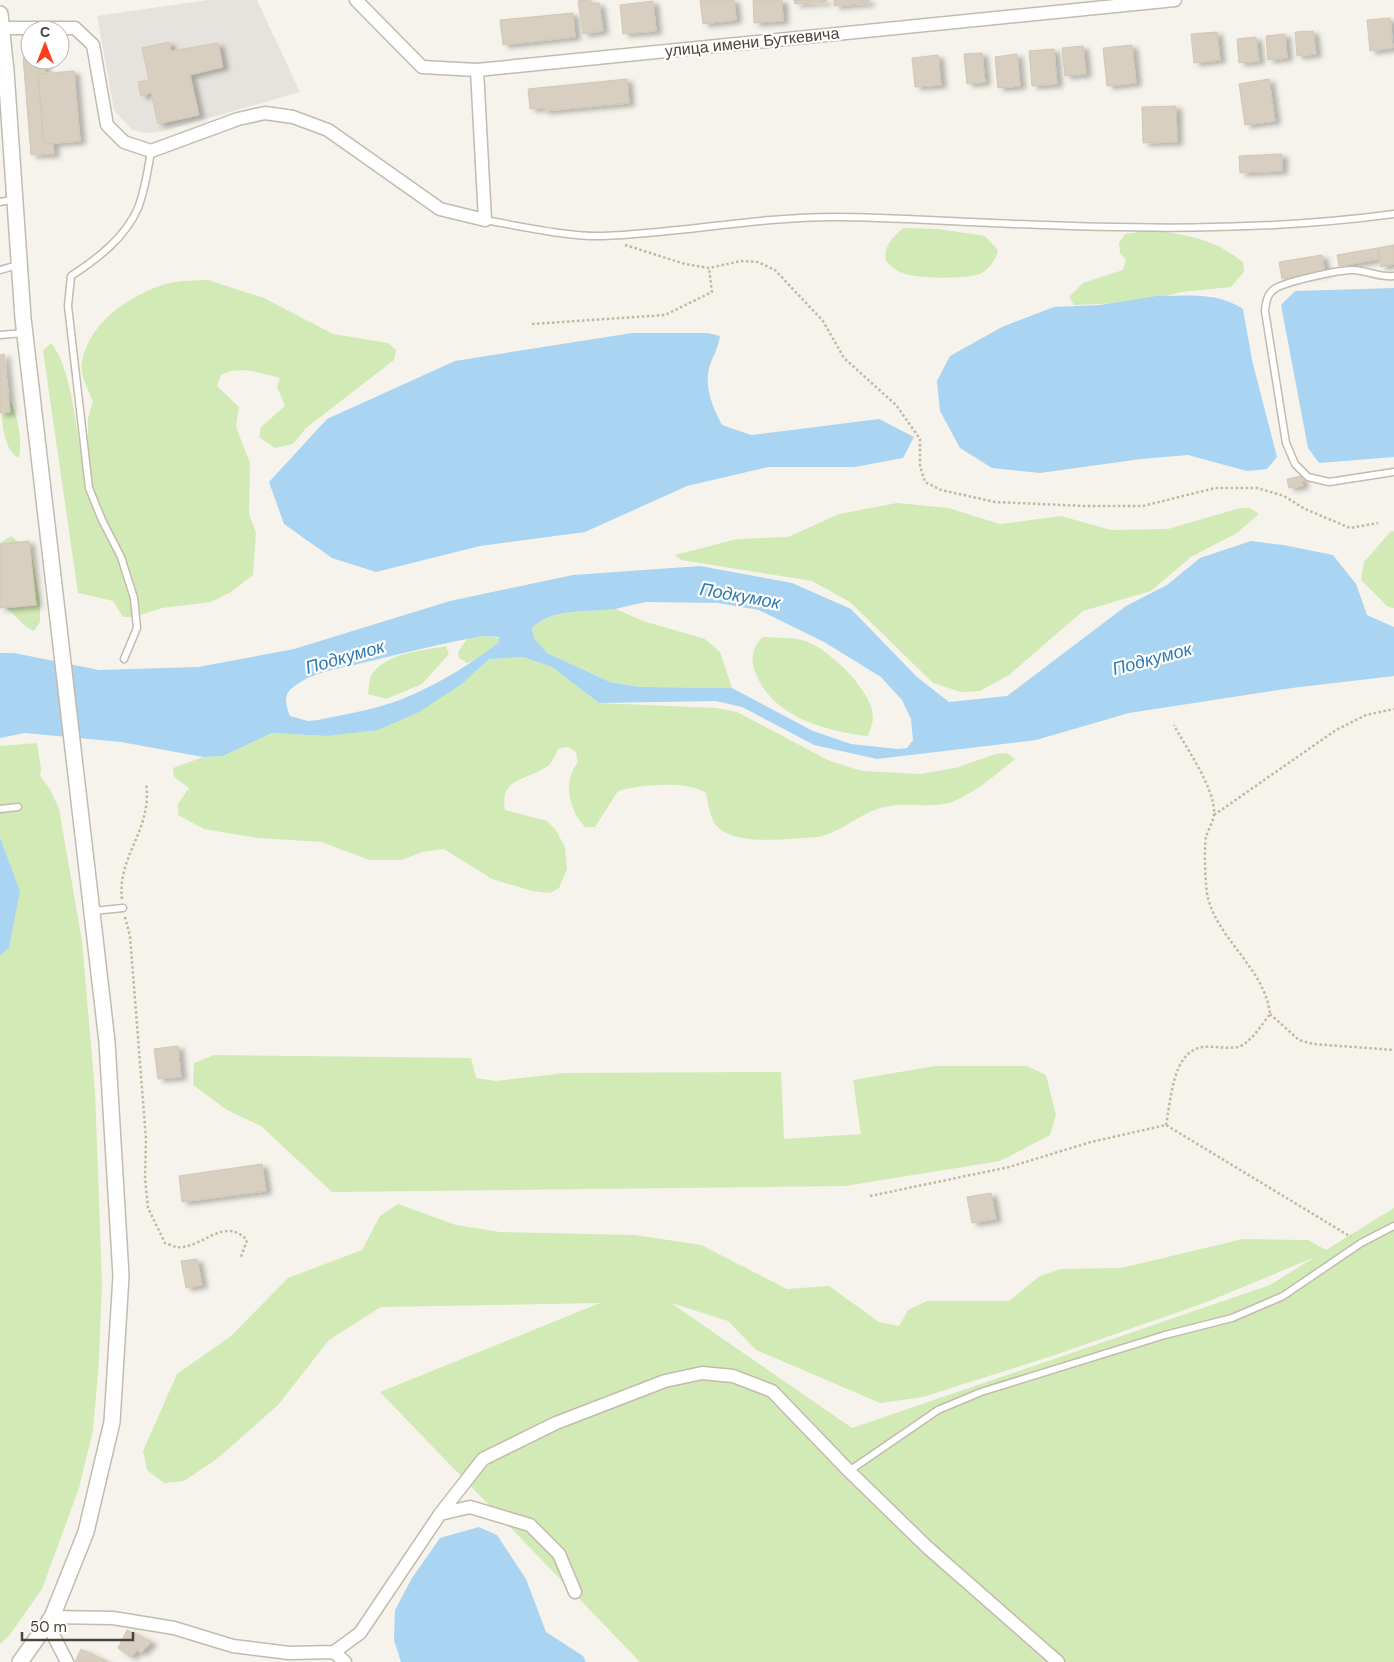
<svg xmlns="http://www.w3.org/2000/svg" width="1394" height="1662" font-family="'DM Sans',sans-serif">
	<style>
		.industrial { fill: #e6e2dd }
		.green { fill: #d2eab5; fill-rule: evenodd }
		.water { fill: #a9d4f2; fill-rule: evenodd }
		.building { fill: #d8cfc1; stroke: #d3c7b4; filter: url(#shadow) }
		.lines { fill: none; stroke-linecap: round; stroke-linejoin: round }
		.service-casing { stroke: #c2bbae; stroke-width: 9 }
		.minor-casing { stroke: #c2bbae; stroke-width: 15 }
		.tertiary-casing { stroke: #c2bbae; stroke-width: 18 }
		.path { stroke: #c4b79f; stroke-width: 2.5; stroke-dasharray: 2.5 2.5; stroke-linecap: butt }
		.service { stroke: #fff; stroke-width: 6 }
		.minor { stroke: #fff; stroke-width: 12 }
		.tertiary { stroke: #fff; stroke-width: 15 }
		.labels { text-anchor: middle; dominant-baseline: central; stroke-width: 4.5; stroke-linejoin: round; paint-order: stroke }
		.street-label { font-size: 16px; fill: #4b4439; stroke: #fff }
		.water-label { font-size: 18px; font-style: italic; fill: #2e7ab2; stroke: #fff }
	</style>
	<defs>
		<filter id="shadow"><feDropShadow dx="5.5" dy="3" stdDeviation="2.5" flood-color="#0004"/></filter>
	</defs>
	<rect width="100%" height="100%" fill="#f6f3ec"/>
	<!-- industrial -->
	<path class="industrial" d="M208,0H257L300,92L164,131L146,133L132,130L114,110L97,16Z"/>
	<!-- green -->
	<path class="green" d="M903,228L938,229L985,236L998,250C996,259 989,270 980,274C966,279 916,279 902,273C896,271 890,265 886,261C883,245 892,239 903,228Z
		M1156,230C1193,237 1212,238 1243,262L1244,272L1231,287L1182,292L1142,302L1074,305L1069,297L1083,283L1123,270L1126,260L1120,253L1119,243L1125,234Z
		M208,280L264,298L333,334L388,343L396,350L394,360L306,428L293,444L275,448L259,437L261,427L285,406L277,387L280,378C260,373 240,365 221,375L217,386L239,407L236,427L250,463L249,514L256,533L253,575L231,592L211,602L162,608L134,617H123L113,601L78,593L43,351L51,343C69,363 76,422 80,449L88,447V418L93,401C88,389 79,374 82,361C90,322 128,297 162,285C176,280 194,281 208,280Z
		M3,387C16,407 23,435 19,458C0,450 0,403 3,387Z
		M897,503L948,508L1000,524L1061,516L1111,530L1168,529L1240,508H1250L1259,514L1237,533L1191,557L1151,591L1083,611L1009,675L980,691L961,692L933,683L850,602L812,581L681,560L675,555L737,539L788,537L839,514Z
		M1391,531H1394V608L1388,607L1361,580L1364,562Z
		M11,536L30,551L33,561L40,600V622L34,631L25,626L0,601V543Z
		M616,609L643,621L705,639L720,652L732,688L640,687L610,682L547,653L534,638L532,628C552,609 590,611 616,609Z
		M483,636L500,638L499,642L479,658L467,663L459,658L458,652L467,639Z
		M763,637C776,638 793,637 805,641C829,649 873,691 873,717C873,723 870,730 868,736C825,731 770,716 755,671C750,658 753,646 763,637Z
		M446,646L449,654L422,684L386,699L368,694C369,688 369,679 372,674C388,652 422,651 446,646Z
		M523,657L552,667L599,703L716,708L737,712L830,761L862,771L920,774L955,768L996,754L1007,753L1015,759C998,773 966,800 945,804C925,807 903,803 884,807C860,813 842,832 818,837C792,838 726,849 713,820C709,812 708,802 706,793C685,780 641,785 618,791L595,827H585C569,809 562,783 578,762L576,752L568,747L559,748C556,753 553,761 549,765C529,781 499,776 505,810L547,821L555,829L565,847L567,869L559,888L550,893L532,891L492,879L444,849L422,852L402,860H369L322,842L258,838L204,829L178,815V804L189,788L174,777L173,768L203,757L223,756L272,733L326,736L463,683L489,659Z
		M37,743L41,769L40,776L50,789L59,809L82,941L95,1091L102,1282L99,1360L93,1430L79,1488L42,1589L9,1636L0,1644V746Z
		M214,1055L471,1058L476,1078L496,1081L565,1073L781,1072L784,1139L861,1134L853,1080L935,1066H1027L1046,1075L1056,1115L1050,1135L1000,1161L845,1186L332,1192L261,1126L227,1110L193,1085L194,1063Z
		M398,1204L456,1225L500,1232L635,1235L701,1245L787,1289L829,1286L879,1322L899,1326L908,1310L927,1301H1009L1040,1276L1060,1269L1121,1268L1243,1239L1308,1240L1326,1250L1394,1208V1662H640L380,1392L600,1303L381,1307L329,1340L278,1405L218,1458L184,1481L164,1483L147,1470L143,1451L177,1374L231,1336L288,1278L362,1250L380,1216ZM1315,1257L1270,1285L852,1428L671,1303L728,1321L756,1350L880,1403L923,1397L1058,1354L1207,1302Z"/>
	<!-- water -->
	<path class="water" d="M1394,288V457L1319,463L1308,448L1281,305L1295,291Z
		M1157,296C1188,296 1217,292 1243,309L1252,360L1277,457L1267,469L1247,471L1188,455L1141,459L1040,473L992,468L960,448L940,411L937,381L950,356L1002,327L1054,307L1100,305Z
		M632,333H708L720,336C718,348 714,354 710,365C703,385 713,408 722,425L751,435L879,419L914,437L903,458L855,467H768L687,486L585,532L480,546L376,572L332,558L284,524L269,482L327,419L455,361Z
		M1251,541L1283,545L1333,555L1356,584L1367,615L1394,627V676L1292,688L1129,713L1036,740L877,759L814,745L742,707L716,701L599,703L552,667L523,657L489,659L463,683L419,712L378,730L326,736L272,733L223,756L203,757L121,742L25,733L0,738V653H14L99,670L198,667L294,649L450,601L573,575L700,566L792,583L851,609L917,677L949,702L1007,696L1126,606L1167,585L1200,558ZM646,602L718,603L759,610L824,642L881,677L902,700L911,719L913,740L907,748L898,749L851,744L813,731L732,688L640,687L610,682L547,653L534,638L532,628C552,608 588,612 615,609C625,607 635,604 646,602ZM483,636L499,637V642C474,662 443,681 414,694C385,708 350,713 318,720L308,721L290,716C286,707 283,695 292,688C313,671 342,668 367,662C406,652 444,643 483,636Z
		M0,838L20,891L9,948L0,955Z
		M479,1527L497,1535L526,1579L546,1632L583,1656L586,1662H401L394,1640L395,1610L412,1578L440,1538Z"/>
	<!-- building -->
	<path class="building" d="M591,0V4L599,3L603,31L583,34L578,1Z
		M700,0H734L736,20L703,24Z
		M753,0H782L783,21L754,23Z
		M794,0H826L827,2L795,4Z
		M834,0H869V3L834,6Z
		M653,1L656,31L623,34L620,5Z
		M573,13L575,37L503,45L500,20Z
		M1390,18L1393,48L1370,51L1367,20Z
		M1313,31L1316,54L1297,56L1295,32Z
		M1217,32L1220,60L1194,63L1191,34Z
		M1285,34L1287,58L1268,60L1266,36Z
		M1256,37L1259,61L1239,63L1237,39Z
		M169,42L171,51L218,43L223,67L190,75L199,115L158,124L151,93L141,96L138,82L149,80L142,48Z
		M1132,45L1136,83L1107,86L1103,48Z
		M1083,46L1086,74L1065,76L1062,48Z
		M1054,49L1057,84L1032,86L1029,51Z
		M982,53L985,82L967,84L964,54Z
		M1017,54L1020,86L998,88L995,57Z
		M938,55L941,85L915,87L912,58Z
		M30,56V60H44L45,74H38L44,144L53,143L54,154L31,155L23,57Z
		M74,71L80,141L44,144L38,74Z
		M627,79L629,103L544,111V108L530,109L528,89Z
		M1269,79L1275,121L1245,125L1239,84Z
		M1176,106L1177,142L1143,143L1142,107Z
		M1282,154V171L1240,173L1239,156Z
		M1394,245V264L1381,267L1378,248Z
		M1378,248L1380,259L1339,266L1337,255Z
		M1322,255L1325,272L1282,279L1279,262Z
		M4,354L10,412L0,413V355Z
		M1301,476L1303,486L1289,488L1287,479Z
		M29,541L36,605L0,608V544Z
		M178,1046L181,1077L158,1079L154,1049Z
		M262,1164L266,1191L182,1202L179,1176Z
		M991,1193L996,1219L972,1223L967,1197Z
		M197,1259L202,1285L186,1288L181,1261Z
		M127,1630L152,1642L141,1653L137,1650L131,1657L118,1648Z
		M81,1649L106,1661L105,1662H75Z"/>
	<g class="lines">
		<!-- service casing -->
		<g class="service-casing">
			<path id="service" d="M0,202L15,199
				M485,220C519,226 568,237 603,236C681,233 757,217 835,217C888,217 939,221 991,223C1126,229 1261,232 1394,214
				M0,270L18,265
				M1394,276C1379,278 1367,270 1352,270C1338,270 1289,281 1276,288C1267,293 1266,302 1265,311L1286,443L1295,464L1308,477L1329,482L1394,472
				M0,335L24,333
				M124,659L137,628L134,598L121,557L102,520L89,488L68,306L71,276C97,259 125,238 138,208C145,190 148,170 151,151
				M0,809L18,807
				M93,911L123,908
				M849,1471L938,1410L981,1392L1165,1335L1232,1318L1283,1296L1361,1243L1394,1226"/>
		</g>
		<!-- minor casing -->
		<g class="minor-casing">
			<path id="minor" d="M356,0L422,67L477,70L1175,0
				M2,28H75L93,45L107,125L124,142L151,151L238,119L265,113L293,117L328,130L440,209L485,220L477,70
				M440,1514L470,1507L530,1525L559,1554L575,1592
				M52,1617L113,1618L174,1628L233,1646L289,1653L334,1652L345,1662
				M47,1623L67,1662
				M334,1652L360,1633L440,1514L483,1459L556,1423L665,1381L702,1373L733,1376L772,1391L849,1471L927,1547L1058,1662"/>
		</g>
		<!-- tertiary casing -->
		<g class="tertiary-casing">
			<path id="tertiary" d="M0,14L6,71L23,318L107,1042L121,1276L112,1422L86,1532L52,1617L20,1662"/>
		</g>
		<!-- path -->
		<path class="path" d="M625,245L685,264L709,268L741,261L758,262L775,270L823,321L844,358L896,405L920,439V466L925,482L941,490L995,502L1084,506H1143L1215,488H1257L1284,496L1305,509L1350,528L1378,523
			M532,324L665,315L712,292L709,268
			M1214,815L1336,730L1366,715L1394,709
			M122,899C117,855 153,830 146,783
			M125,917L130,936L146,1139L145,1178L148,1208L165,1243C168,1244 173,1246 176,1247C202,1250 223,1215 247,1240L241,1257
			M1270,1014L1299,1040L1313,1044L1394,1050
			M1166,1125C1171,1101 1172,1051 1203,1047C1214,1046 1227,1049 1238,1047C1251,1043 1262,1024 1270,1014C1265,969 1219,941 1208,898C1205,888 1204,846 1206,837C1208,830 1213,822 1214,815C1216,789 1186,748 1174,725
			M870,1196L1009,1167L1091,1142L1166,1125L1351,1237"/>
		<!-- service -->
		<use href="#service" class="service"/>
		<!-- minor -->
		<use href="#minor" class="minor"/>
		<!-- tertiary -->
		<use href="#tertiary" class="tertiary"/>
	</g>
	<g class="labels">
		<!-- street labels -->
		<g class="street-label">
			<text transform="translate(752 42) rotate(-6)">улица имени Буткевича</text>
		</g>
		<!-- water labels -->
		<g class="water-label">
			<text transform="translate(740 596) rotate(10)">Подкумок</text>
			<text transform="translate(345 657) rotate(-16)">Подкумок</text>
			<text transform="translate(1152 659) rotate(-15)">Подкумок</text>
		</g>
	</g>
	<!-- north arrow -->
	<g transform="translate(45 45)"><circle r="24" fill="#ffffff" stroke="#b7b4b0"/>
	<path d="M0-4L9 19L0 12L-9 19Z" fill="#fc3f1d"/>
	<text y="-8" font-size="14" font-weight="bold" text-anchor="middle" fill="#4b4439">С</text>
	</g>
	<!-- scale -->
	<path d="M22 1632v8h111v-8" fill="none" stroke="#4b4439" stroke-width="2.5"/>
	<text x="30" y="1632" font-size="15" fill="#4b4439" stroke="#ffffff" stroke-width="4" paint-order="stroke">50 m</text>
</svg>
